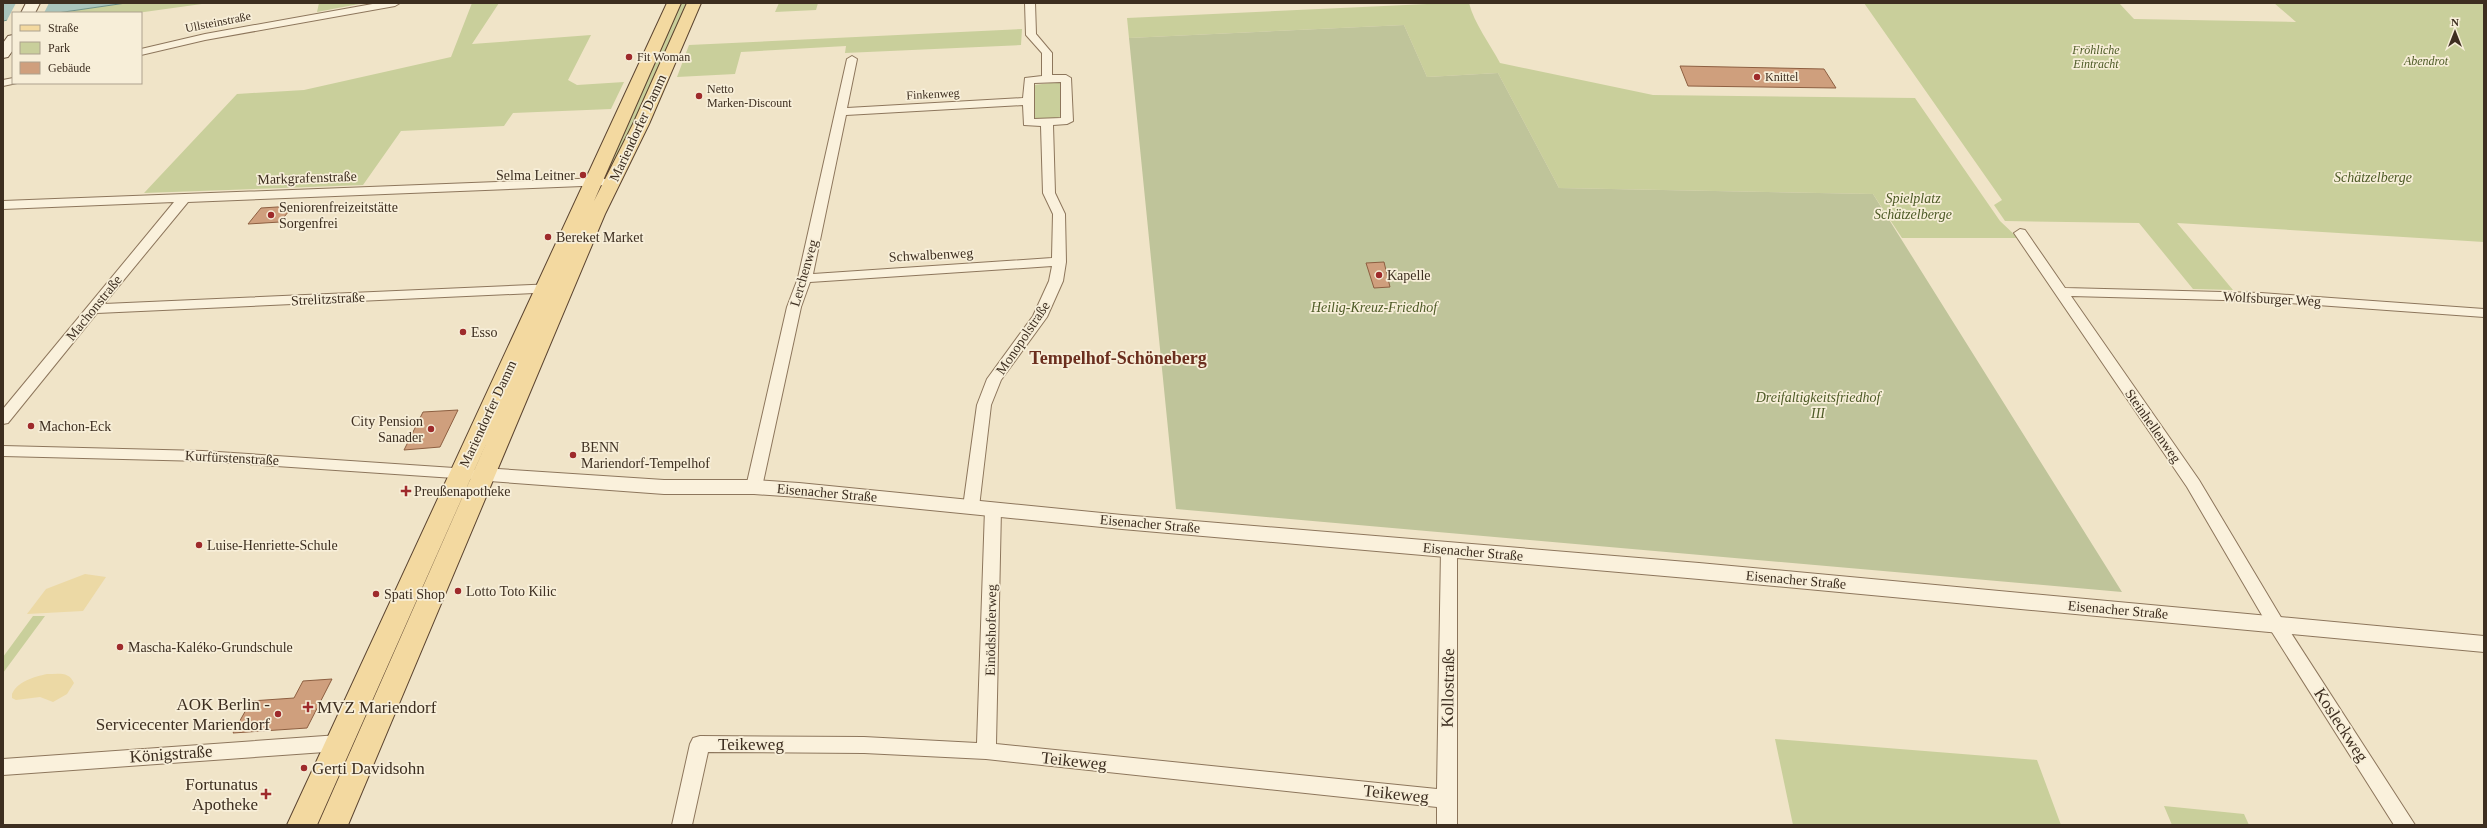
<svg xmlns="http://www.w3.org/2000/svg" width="2487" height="828" font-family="'Times New Roman',serif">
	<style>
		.green { fill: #c9cf9b }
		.sand { fill: #ecd9a5 }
		.cemetery { fill: #bfc49a }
		.water { fill: #a9c4bc; stroke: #6f938a }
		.pier { fill: #f0e4c8 }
		.building { fill: #cf9f7d; stroke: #8d5f41 }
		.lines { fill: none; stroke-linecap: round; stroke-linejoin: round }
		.minor-casing { stroke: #8d765c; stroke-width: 2 }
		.tertiary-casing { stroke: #8d765c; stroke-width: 2 }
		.secondary-casing { stroke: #6f573f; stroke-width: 2 }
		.primary-casing { stroke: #5b4430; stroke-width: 2 }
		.minor { fill: #faf1dc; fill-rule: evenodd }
		.tertiary { fill: #faf1dc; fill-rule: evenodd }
		.secondary { fill: #faf1dc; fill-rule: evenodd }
		.primary { fill: #f3d9a0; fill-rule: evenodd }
		.poi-dot { fill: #9e2a2b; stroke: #f7eed8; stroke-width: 1.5 }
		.labels { text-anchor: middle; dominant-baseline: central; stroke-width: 3.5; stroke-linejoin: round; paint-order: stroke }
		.far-street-label { font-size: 12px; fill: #3d2e20; stroke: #f7eed8 }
		.far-park-label { font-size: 12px; font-style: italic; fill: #4d5a26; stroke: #f7eed8 }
		.far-poi-label { font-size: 12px; fill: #3d2e20; stroke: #f7eed8; text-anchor: start }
		.street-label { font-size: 14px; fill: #3d2e20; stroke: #f7eed8 }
		.poi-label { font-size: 14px; fill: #3d2e20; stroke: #f7eed8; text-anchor: start }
		.park-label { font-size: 14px; font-style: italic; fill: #4d5a26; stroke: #f7eed8 }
		.near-street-label { font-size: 17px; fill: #3d2e20; stroke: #f7eed8 }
		.near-poi-label { font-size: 17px; fill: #3d2e20; stroke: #f7eed8; text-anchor: end }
		.district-label { font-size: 18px; font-weight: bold; fill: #6b2e1e; stroke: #f7eed8 }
	</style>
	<rect width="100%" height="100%" fill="#f0e4c8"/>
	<!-- green -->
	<path class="green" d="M126,3H209L137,13H57Z
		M319,3H364L317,12Z
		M472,3H499L472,44L591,35L568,80L577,85L624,82L611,109L513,113L504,126L401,131L363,185L144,193L237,94L304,90L451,57Z
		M680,3H687L653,81L610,171H606Z
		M779,3H818L816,10L775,12Z
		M1449,3H1469C1474,23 1490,44 1500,63L1653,95L1915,98L2000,221L2018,238H1902L1873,194L1559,188L1498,73L1427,77L1404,25L1129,38L1127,18Z
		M1864,3H2119L2134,19L2296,22L2274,3H2484V242L2177,223L2233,290L2193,289L2139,223L2005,221L1994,205L2002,200Z
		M1022,29L1021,45L845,53L846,46L741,52L735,74L677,77L689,45Z
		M1059,82L1062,84L1063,114L1057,119L1035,118L1033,116L1034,85Z
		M33,616H45L3,673V657Z
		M1775,739L2037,760L2061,825H1793Z
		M2164,806L2244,814L2249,825H2172Z"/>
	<!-- sand -->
	<path class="sand" d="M85,574L106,577L83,611L27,614L46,589Z
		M47,674C58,674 69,671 74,683L67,694L53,702L40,697L16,700L12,698V694C18,681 34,677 47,674Z"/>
	<!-- cemetery -->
	<path class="cemetery" d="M1404,25L1427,77L1498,73L1559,188L1873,194L2122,592L1176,509L1129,38Z"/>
	<!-- water -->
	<path class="water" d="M3,3H126L57,13H13V19L3,21Z"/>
	<!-- pier -->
	<path class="pier" d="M16,3H49L44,13H13V21L6,22Z"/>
	<!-- building -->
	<path class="building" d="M1680,66L1824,69L1836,88L1688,86Z
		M293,206L280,222L248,224L261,208Z
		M1384,262L1390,287L1374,288L1366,263Z
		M458,410L440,447L404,450L423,412Z
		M332,679L307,728L233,733L251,701L294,698L303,681Z"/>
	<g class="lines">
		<!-- minor casing -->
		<g class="minor-casing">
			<path id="minor" d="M378,3H400L395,6L205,40L141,55V49L205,34Z
				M1025,3H1035L1036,34L1052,53V75H1066L1071,78L1073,121L1067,124L1053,125L1055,193L1065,214L1066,262L1063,281L1047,317L1001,380L991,405L979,507L977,511H965L963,507L977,405L987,379L1033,316L1049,281L1052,266L810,282L801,307L762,487L760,491H748L746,487L787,307L798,278L847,59L852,56L857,59L847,108L1023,98L1025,78L1042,76V53L1026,35ZM1061,82V118L1034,119V83ZM1023,105L1024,125L1041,126L1043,193L1053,214L1052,258L813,274L846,115Z
				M13,78V83H17L3,86V80Z
				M603,178L609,182L607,185L188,202L104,304L555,284L562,288L555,292L97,313L8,423L3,424V409L174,202L3,209V201Z
				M2020,229L2025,230L2065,288L2261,293L2484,309V317L2261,301L2071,296L2199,480L2282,619L2415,825H2394L2270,629L2187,487L2014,233Z
				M3,446L203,451L469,469L475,470L477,474L475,478L469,479L203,461L3,456Z
				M993,503L999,505L1001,509L996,744L1437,789L1441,550L1443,546L1449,544L1455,546L1457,550V825H1437V807L986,759L864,753L708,752L692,825H672L690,744L693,738L700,736L864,737L977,743L985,509L987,505Z
				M339,735L346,737L349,743L346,749L339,751L3,775V759Z"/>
		</g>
		<!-- tertiary casing -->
		<g class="tertiary-casing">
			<path id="tertiary" d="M482,468L664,480H754L799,483L1122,515L1699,563L2484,636V652L1699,579L1122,529L799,497L754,494H664L475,480L473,475L475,470Z"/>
		</g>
		<!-- secondary casing -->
		<g class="secondary-casing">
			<path id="secondary" d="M26,3H40L35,13H21Z
				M13,35V50L8,57L3,58V43L8,36Z"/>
		</g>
		<!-- primary casing -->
		<g class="primary-casing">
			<path id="primary" d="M667,3H681L594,201L633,124L687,3H701L649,124L605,214L348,825H318L489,437L317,825H287Z"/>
		</g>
		<!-- minor -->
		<use href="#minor" class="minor"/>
		<!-- tertiary -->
		<use href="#tertiary" class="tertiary"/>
		<!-- secondary -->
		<use href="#secondary" class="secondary"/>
		<!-- primary -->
		<use href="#primary" class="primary"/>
	</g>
	<!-- markers -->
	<g class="poi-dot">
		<circle cx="629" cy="57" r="4"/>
		<circle cx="1757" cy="77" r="4"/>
		<circle cx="699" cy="96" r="4"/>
		<circle cx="583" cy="175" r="4"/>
		<circle cx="271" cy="215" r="4"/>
		<circle cx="548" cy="237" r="4"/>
		<circle cx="1379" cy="275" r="4"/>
		<circle cx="463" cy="332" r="4"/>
		<circle cx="31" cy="426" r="4"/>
		<circle cx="431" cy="429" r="4"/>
		<circle cx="573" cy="455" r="4"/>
		<path d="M404 485h4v4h4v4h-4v4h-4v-4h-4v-4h4z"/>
		<circle cx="199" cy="545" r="4"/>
		<circle cx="458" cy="591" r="4"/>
		<circle cx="376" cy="594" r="4"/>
		<circle cx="120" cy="647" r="4"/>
		<path d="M306 701h4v4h4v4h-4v4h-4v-4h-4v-4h4z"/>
		<circle cx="278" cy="714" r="4"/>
		<circle cx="304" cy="768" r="4"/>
		<path d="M264 788h4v4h4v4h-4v4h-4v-4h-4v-4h4z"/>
	</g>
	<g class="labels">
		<!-- far-street labels -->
		<g class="far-street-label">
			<text transform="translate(218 22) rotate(-11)">Ullsteinstraße</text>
			<text transform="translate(933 94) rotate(-3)">Finkenweg</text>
		</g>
		<!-- far-park labels -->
		<g class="far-park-label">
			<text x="2096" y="50">Fröhliche<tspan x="2096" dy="14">Eintracht</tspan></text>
			<text x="2426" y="61">Abendrot</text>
		</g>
		<!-- far-poi labels -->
		<g class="far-poi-label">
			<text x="637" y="57">Fit Woman</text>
			<text x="1765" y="77">Knittel</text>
			<text x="707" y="89">Netto<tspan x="707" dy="14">Marken-Discount</tspan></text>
		</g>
		<!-- street labels -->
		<g class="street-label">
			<text transform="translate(638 128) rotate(-65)">Mariendorfer Damm</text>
			<text transform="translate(307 178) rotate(-2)">Markgrafenstraße</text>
			<text transform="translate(931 255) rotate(-3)">Schwalbenweg</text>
			<text transform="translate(804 273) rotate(-74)">Lerchenweg</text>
			<text transform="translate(328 299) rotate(-3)">Strelitzstraße</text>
			<text transform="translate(2272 299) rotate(3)">Wolfsburger Weg</text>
			<text transform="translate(94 308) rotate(-51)">Machonstraße</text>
			<text transform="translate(1023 338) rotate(-56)">Monopolstraße</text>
			<text transform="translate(488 414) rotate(-65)">Mariendorfer Damm</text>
			<text transform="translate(2153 426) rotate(55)">Steinhellenweg</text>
			<text transform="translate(232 458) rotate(3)">Kurfürstenstraße</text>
			<text transform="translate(827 493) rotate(5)">Eisenacher Straße</text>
			<text transform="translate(1150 524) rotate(5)">Eisenacher Straße</text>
			<text transform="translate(1473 552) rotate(5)">Eisenacher Straße</text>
			<text transform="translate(1796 580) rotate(5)">Eisenacher Straße</text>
			<text transform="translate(2118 610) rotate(5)">Eisenacher Straße</text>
			<text transform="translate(991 630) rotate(-89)">Einödshoferweg</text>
		</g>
		<!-- poi labels -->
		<g class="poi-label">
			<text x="575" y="175" text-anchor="end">Selma Leitner</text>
			<text x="279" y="207">Seniorenfreizeitstätte<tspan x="279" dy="16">Sorgenfrei</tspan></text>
			<text x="556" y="237">Bereket Market</text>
			<text x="1387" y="275">Kapelle</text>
			<text x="471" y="332">Esso</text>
			<text x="423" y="421" text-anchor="end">City Pension<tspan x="423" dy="16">Sanader</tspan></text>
			<text x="39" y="426">Machon-Eck</text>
			<text x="581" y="447">BENN<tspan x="581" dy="16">Mariendorf-Tempelhof</tspan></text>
			<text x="414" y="491">Preußenapotheke</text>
			<text x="207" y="545">Luise-Henriette-Schule</text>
			<text x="466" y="591">Lotto Toto Kilic</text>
			<text x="384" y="594">Spati Shop</text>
			<text x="128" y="647">Mascha-Kaléko-Grundschule</text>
		</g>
		<!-- park labels -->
		<g class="park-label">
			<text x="2373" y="177">Schätzelberge</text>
			<text x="1913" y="198">Spielplatz<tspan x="1913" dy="16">Schätzelberge</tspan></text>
			<text x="1374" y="307">Heilig-Kreuz-Friedhof</text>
			<text x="1818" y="397">Dreifaltigkeitsfriedhof<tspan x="1818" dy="16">III</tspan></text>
		</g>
		<!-- near-street labels -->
		<g class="near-street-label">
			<text transform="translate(1448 688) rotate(-89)">Kollostraße</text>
			<text transform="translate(2341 725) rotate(57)">Kosleckweg</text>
			<text x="751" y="744">Teikeweg</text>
			<text transform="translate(171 754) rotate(-4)">Königstraße</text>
			<text transform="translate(1074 761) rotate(6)">Teikeweg</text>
			<text transform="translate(1396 794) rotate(6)">Teikeweg</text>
		</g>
		<!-- near-poi labels -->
		<g class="near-poi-label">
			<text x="270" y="704">AOK Berlin -<tspan x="270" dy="20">Servicecenter Mariendorf</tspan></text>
			<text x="317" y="707" text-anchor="start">MVZ Mariendorf</text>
			<text x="312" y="768" text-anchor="start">Gerti Davidsohn</text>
			<text x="258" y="784">Fortunatus<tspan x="258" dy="20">Apotheke</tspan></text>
		</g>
		<!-- district labels -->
		<g class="district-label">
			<text x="1118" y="358">Tempelhof-Schöneberg</text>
		</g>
	</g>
	<!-- border -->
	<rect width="2487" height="828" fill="none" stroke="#3d2e20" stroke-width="8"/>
	<!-- legend -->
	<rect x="12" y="12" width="130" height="72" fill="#f7eed8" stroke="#ada18e"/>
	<rect x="20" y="25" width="20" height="6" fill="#f3d9a0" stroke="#ada18e"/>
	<text x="48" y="32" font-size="12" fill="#3d2e20">Straße</text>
	<rect x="20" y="42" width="20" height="12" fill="#c9cf9b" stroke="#ada18e"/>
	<text x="48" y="52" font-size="12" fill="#3d2e20">Park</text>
	<rect x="20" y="62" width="20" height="12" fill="#cf9f7d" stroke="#ada18e"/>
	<text x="48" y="72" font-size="12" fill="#3d2e20">Gebäude</text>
	<!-- north arrow -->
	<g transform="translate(2455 32)" stroke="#f7eed8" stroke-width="3" paint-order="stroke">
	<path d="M0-3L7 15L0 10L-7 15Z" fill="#3d2e20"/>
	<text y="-6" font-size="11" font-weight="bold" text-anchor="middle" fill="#3d2e20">N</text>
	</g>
</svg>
